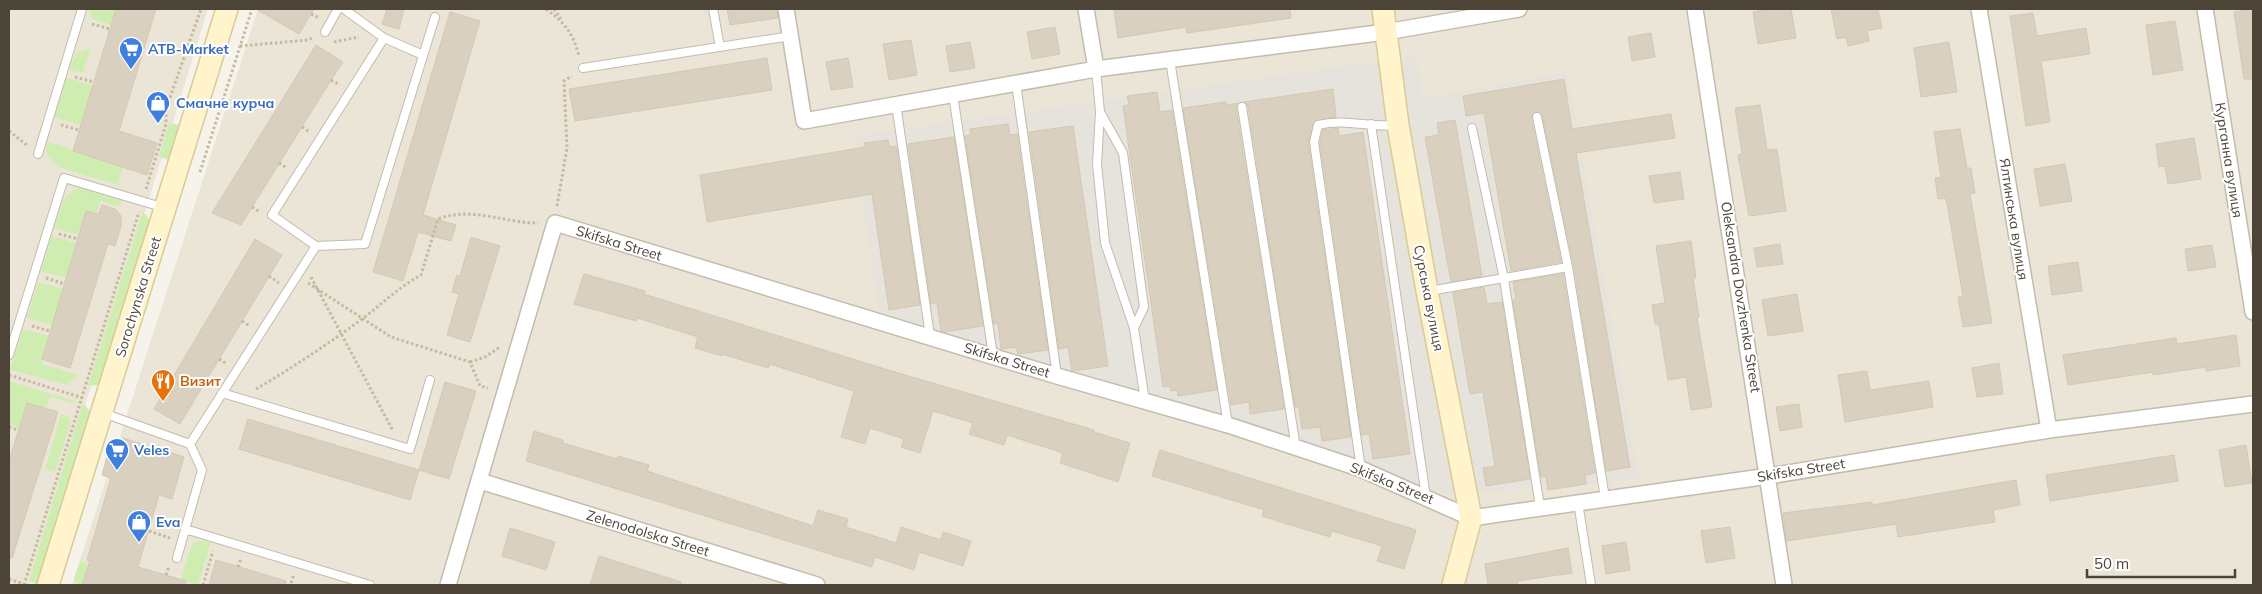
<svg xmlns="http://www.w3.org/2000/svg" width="2262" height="594" font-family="Mulish,sans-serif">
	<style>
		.residential { fill: #ebe5d8 }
		.industrial { fill: #e6e2dc }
		.green { fill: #d0edb1 }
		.building { fill: #d9d0bf; stroke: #d4c8b1 }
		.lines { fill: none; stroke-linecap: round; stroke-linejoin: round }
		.lane-casing { stroke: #c3bcac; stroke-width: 10 }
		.street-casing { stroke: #c3bcac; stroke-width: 18 }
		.secondary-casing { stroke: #daca97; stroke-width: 24 }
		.path { stroke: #c6b99c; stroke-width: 3; stroke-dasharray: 2.5 2.5; stroke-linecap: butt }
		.lane { stroke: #fff; stroke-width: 8 }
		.street { stroke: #fff; stroke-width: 15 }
		.secondary { stroke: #fff4cc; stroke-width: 21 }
		.labels { text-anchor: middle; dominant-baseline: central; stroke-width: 4; stroke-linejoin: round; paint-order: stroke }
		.shop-label { font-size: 14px; font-weight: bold; fill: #366cbe; stroke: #fff; text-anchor: start }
		.street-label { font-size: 14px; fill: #4b4437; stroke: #fff }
		.food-label { font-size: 14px; font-weight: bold; fill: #c56008; stroke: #fff; text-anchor: start }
	</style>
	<rect width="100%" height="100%" fill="#f6f3ea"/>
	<!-- residential -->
	<path class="residential" d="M9,9H208L29,585H9Z
		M258,9H2253V585H72Z"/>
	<!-- industrial -->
	<path class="industrial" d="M1416,56L1423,99L1567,72L1639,479L1451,495L879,311L854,136Z"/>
	<!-- green -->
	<path class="green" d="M90,9H116L111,25L91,19Z
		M90,49L83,73L69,70C73,57 76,50 90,49Z
		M66,78L93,85L81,125L54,117Z
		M169,123L181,125L170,160L159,157Z
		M46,141L123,166L118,185L59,167L47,156Z
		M75,189H85L122,201L120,207L101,201L96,214L86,211L79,235L54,228L64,199Z
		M143,211L151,222L99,385L88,386Z
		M52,236L76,243L66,278L41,271Z
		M38,282L63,289L52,325L27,318Z
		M23,329L48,336L41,364L79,375L67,385L10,370Z
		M9,381L76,401L72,403L50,397L46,409L27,403L19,427L9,424Z
		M83,403L92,413L38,585L29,581Z
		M61,414L68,416L71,421L55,472L45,469Z
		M202,541L211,542L198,585L181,580L190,549L195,542Z
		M80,561L89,564L82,585H79L74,579Z"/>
	<!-- building -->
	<path class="building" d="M116,9H156L119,131L157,143L147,175L73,151Z
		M256,9H314L299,34Z
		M387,9H404L399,29L382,24Z
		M727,9H777L778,18L730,25Z
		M1124,9H1290L1291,18L1187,33L1186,27L1118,38L1114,10Z
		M1771,9H1791L1796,38L1758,44L1753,12Z
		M1831,9H1878L1882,28L1867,31L1869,41L1848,46L1846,37L1837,39Z
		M2253,9V79H2244L2234,12Z
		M450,12L480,21L423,215L456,225L451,241L418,232L403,281L373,272Z
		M2033,13L2037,36L2086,28L2090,54L2041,61L2050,122L2026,126L2010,16Z
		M2175,21L2183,70L2153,75L2146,25Z
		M1055,27L1060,54L1032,59L1027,32Z
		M1651,33L1655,57L1632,61L1628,37Z
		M911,40L917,75L889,80L883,44Z
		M970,42L975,68L950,72L946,46Z
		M1949,42L1957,92L1921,97L1914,48Z
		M316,45L343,62L331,80L241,225L212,213Z
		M767,58L772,90L575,121L569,89Z
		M848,58L853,87L831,90L826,62Z
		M1564,79L1572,129L1671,114L1675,138L1576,153L1630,467L1606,471L1574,266L1542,115L1535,112L1531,118L1561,262L1511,271L1484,113L1466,116L1463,96Z
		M1333,89L1336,117L1315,121L1308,142L1351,437L1322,441L1320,427L1302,429L1299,407H1295L1248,106L1244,102Z
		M1157,92L1160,112L1172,110L1217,390L1178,396L1177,390L1171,391L1170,386L1163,387L1123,106L1129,105L1127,96Z
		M1226,102L1227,105L1238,103L1236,108L1284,409L1250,414L1249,402L1231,405L1183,108Z
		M1760,105L1767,150L1777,149L1786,211L1749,216L1738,155L1742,154L1735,108Z
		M1455,120L1482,276L1451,282L1425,137L1439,135L1437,123Z
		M1008,124L1010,135L1017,134L1048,350L1018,354L1016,347L1001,349L998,324H994L965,136L971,135L970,129Z
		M1073,126L1108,366L1072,371L1068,347L1059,349L1029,132Z
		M1338,128L1339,136L1363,132L1410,454L1373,459L1369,434L1362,435L1320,142L1323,130Z
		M1960,129L1967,168H1971L1975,193L1970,194L1992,323L1963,327L1958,297L1963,296L1946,198L1938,199L1935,178L1941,177L1934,132Z
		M954,137L983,326L944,332L941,331L937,303L931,304L908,144Z
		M2194,138L2201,179L2168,184L2165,166L2159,167L2156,144Z
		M888,140L889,147L896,146L920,305L889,310L872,194L707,222L700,175L865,147L864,143Z
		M2065,164L2072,201L2040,206L2034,169Z
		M1680,172L1684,199L1654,203L1649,176Z
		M102,205L115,209L121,216V226L115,246L108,244L70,368L42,359L86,211L99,214Z
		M471,237L500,246L470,342L447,335L459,294L452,292L457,275L460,276Z
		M255,239L282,255L180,424L154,409Z
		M1691,241L1696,278H1693L1699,317L1697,318L1712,407L1691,410L1686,377L1668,380L1659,324H1655L1652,305L1665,303L1656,246Z
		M1780,244L1783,264L1757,267L1754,248Z
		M2212,245L2216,267L2188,271L2185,249Z
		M2078,262L2082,291L2052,295L2048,266Z
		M584,274L645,291L644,294L888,370L1094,430V432L1130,443L1118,482L1060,463L1063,453L1007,435L1004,445L969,434L973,423L933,411L920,453L901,447L904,439L870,428L865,444L841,437L854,391L770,364L768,368L722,354V356L695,348L698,337L637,318L636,321L574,304Z
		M1563,274L1595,473L1585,475L1586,484L1548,490L1546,476L1541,477L1513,300L1516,299L1513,282Z
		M1484,287L1487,304L1502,302L1530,479L1486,486L1483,468L1495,466L1483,392L1470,394L1453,293Z
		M1797,294L1803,331L1768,336L1762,300Z
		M2236,335L2240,366L2206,371V367L2153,375V372L2068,385L2063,355L2176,338L2177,344Z
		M1999,363L2003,394L1977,397L1972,368Z
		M1867,371L1870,390L1929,381L1933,407L1845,422L1838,375Z
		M445,382L476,391L449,479L419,470Z
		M27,403L58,412L12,558L9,557V461Z
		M1799,404L1802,427L1780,431L1776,407Z
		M248,419L419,470L410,500L239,449Z
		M534,431L563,440V443L617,459L618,456L649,465L647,471L813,526L818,510L848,519L846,527L896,543L901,527L941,540L943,532L971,541L963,566L919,552L914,570L875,557L872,567L526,461Z
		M123,438L184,457L172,499L159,495L138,567L186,581L185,585H82L90,561L87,560L111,478L102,475L107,457L117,460Z
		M2246,445L2252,483L2225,487L2219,450Z
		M1160,450L1416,530L1404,569L1377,561L1382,546L1332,531L1330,537L1287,524L1262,516L1264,510L1152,476Z
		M2174,455L2178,481L2050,501L2046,475Z
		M2016,480L2020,505L1993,510L1995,522L1898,537L1896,524L1787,541L1783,513L1872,502V505Z
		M1730,527L1735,558L1706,563L1701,531Z
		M510,528L555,542L546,570L502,556Z
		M1626,542L1630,570L1606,574L1602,546Z
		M1568,548L1572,573L1517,581L1518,585H1488L1485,564Z
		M599,556L681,582V585H590Z
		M216,560L286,581L285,585H209Z"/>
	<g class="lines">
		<!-- lane casing -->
		<g class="lane-casing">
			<path id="lane" d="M344,9L384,38L423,55
				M713,9L720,47
				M325,32L338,9
				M1170,60L1228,425
				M583,68L791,36
				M1096,69L1100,112L1097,164L1105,243L1134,328L1145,401
				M1016,83L1057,376
				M953,95L993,355
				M896,104L930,336
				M1242,107L1296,448
				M1100,112L1123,153L1144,307L1134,328
				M1537,117L1568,267L1605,498
				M1371,124L1426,497
				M1472,128L1504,279L1540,507
				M38,154L82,9
				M316,246L272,215L384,38
				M1429,291L1568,267
				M9,355L64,178L165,208
				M222,393L410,449L430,380
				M103,413L190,444L316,246L365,244L435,17
				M1361,469L1314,142L1318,125C1346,118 1370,128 1397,125
				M1578,502L1591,585
				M185,529L370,585
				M177,558L202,470L190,444"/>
		</g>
		<!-- street casing -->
		<g class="street-casing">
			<path id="street" d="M786,9L804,121L1096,69L1386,32L1519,9
				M1086,9L1096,69
				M1695,9L1784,585
				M1979,9L2049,430
				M2205,9L2253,312
				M480,481L817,585
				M448,585L555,223L1057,376L1228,425L1361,469L1471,518L1769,476L2049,430L2253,404"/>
		</g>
		<!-- secondary casing -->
		<g class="secondary-casing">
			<path id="secondary" d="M1383,9L1398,125L1427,291L1471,518L1453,585
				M48,585L227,9"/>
		</g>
		<!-- path -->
		<path class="path" d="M546,9C565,23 573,33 579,56
			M554,9L561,19
			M311,14L320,18
			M92,24L110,29
			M334,42L359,37
			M240,46L308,40L314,37
			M75,77L94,82
			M331,80L340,85
			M61,125L79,130
			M302,127L310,132
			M9,131L28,146
			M279,163L287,168
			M200,172L252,9
			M146,189L166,124V109L201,9
			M557,206L567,148L564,81L572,76
			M252,207L260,212
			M59,234L78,239
			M269,276L279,283
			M311,277L393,431
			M46,278L64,284
			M308,283L391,337L470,362L480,386L488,388
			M242,321L250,326
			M32,326L50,331
			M219,359L227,364
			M470,362L485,357L500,347
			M9,375L83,398
			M256,389C292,368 328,344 362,319C382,304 399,287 421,275L438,219C471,206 504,223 538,223
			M9,427L18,430
			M149,531L170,538
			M238,567L241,558
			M166,575L169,566
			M9,579L24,584
			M291,583L294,574
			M24,585L139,212
			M203,585L213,551"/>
		<!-- lane -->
		<use href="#lane" class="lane"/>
		<!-- street -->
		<use href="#street" class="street"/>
		<!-- secondary -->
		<use href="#secondary" class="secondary"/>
	</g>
	<!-- icons -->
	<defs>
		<g id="supermarket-pin" transform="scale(1.25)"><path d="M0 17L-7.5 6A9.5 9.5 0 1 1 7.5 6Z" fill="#3f7fe0" stroke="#fff"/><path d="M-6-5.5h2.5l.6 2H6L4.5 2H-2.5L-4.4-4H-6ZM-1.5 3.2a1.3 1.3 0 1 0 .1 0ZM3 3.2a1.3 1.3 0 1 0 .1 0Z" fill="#fff"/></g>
		<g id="shop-pin" transform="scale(1.25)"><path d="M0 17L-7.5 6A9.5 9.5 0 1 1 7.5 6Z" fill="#3f7fe0" stroke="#fff"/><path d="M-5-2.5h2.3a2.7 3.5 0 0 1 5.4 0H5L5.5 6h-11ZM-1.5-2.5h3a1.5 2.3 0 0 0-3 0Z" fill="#fff"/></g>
		<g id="restaurant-pin" transform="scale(1.25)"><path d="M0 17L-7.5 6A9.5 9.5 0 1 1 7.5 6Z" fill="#e8710a" stroke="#fff"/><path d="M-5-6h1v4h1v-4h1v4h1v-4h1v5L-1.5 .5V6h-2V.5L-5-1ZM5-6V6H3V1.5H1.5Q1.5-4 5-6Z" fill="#fff"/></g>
	</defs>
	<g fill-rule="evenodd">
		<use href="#supermarket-pin" x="131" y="49"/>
		<use href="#shop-pin" x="158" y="103"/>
		<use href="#restaurant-pin" x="163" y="381"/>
		<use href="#supermarket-pin" x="117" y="450"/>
		<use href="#shop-pin" x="139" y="522"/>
	</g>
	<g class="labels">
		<!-- shop labels -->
		<g class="shop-label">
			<text x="148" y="49">ATB-Market</text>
			<text x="176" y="103">Смачне курча</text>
			<text x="134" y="450">Veles</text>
			<text x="156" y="522">Eva</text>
		</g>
		<!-- street labels -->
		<g class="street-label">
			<text transform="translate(2229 160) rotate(81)">Курганна вулиця</text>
			<text transform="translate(2014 219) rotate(81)">Ялтинська вулиця</text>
			<text transform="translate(619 243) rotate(17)">Skifska Street</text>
			<text transform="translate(138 297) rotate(-73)">Sorochynska Street</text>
			<text transform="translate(1741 297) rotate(81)">Oleksandra Dovzhenka Street</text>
			<text transform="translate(1429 298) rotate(79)">Сурська вулиця</text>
			<text transform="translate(1007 360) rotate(17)">Skifska Street</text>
			<text transform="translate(1801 470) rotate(-9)">Skifska Street</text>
			<text transform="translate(1392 483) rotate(22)">Skifska Street</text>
			<text transform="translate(648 533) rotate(17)">Zelenodolska Street</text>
		</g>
		<!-- food labels -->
		<g class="food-label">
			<text x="180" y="381">Визит</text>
		</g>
	</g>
	<!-- border -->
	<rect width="2262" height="594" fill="none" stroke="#4b4437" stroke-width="20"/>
	<!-- scale -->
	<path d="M2087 569v8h148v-8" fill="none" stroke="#4b4437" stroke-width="2.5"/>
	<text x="2094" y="569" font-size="15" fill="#4b4437" stroke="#ffffff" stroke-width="4" paint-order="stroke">50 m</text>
</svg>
